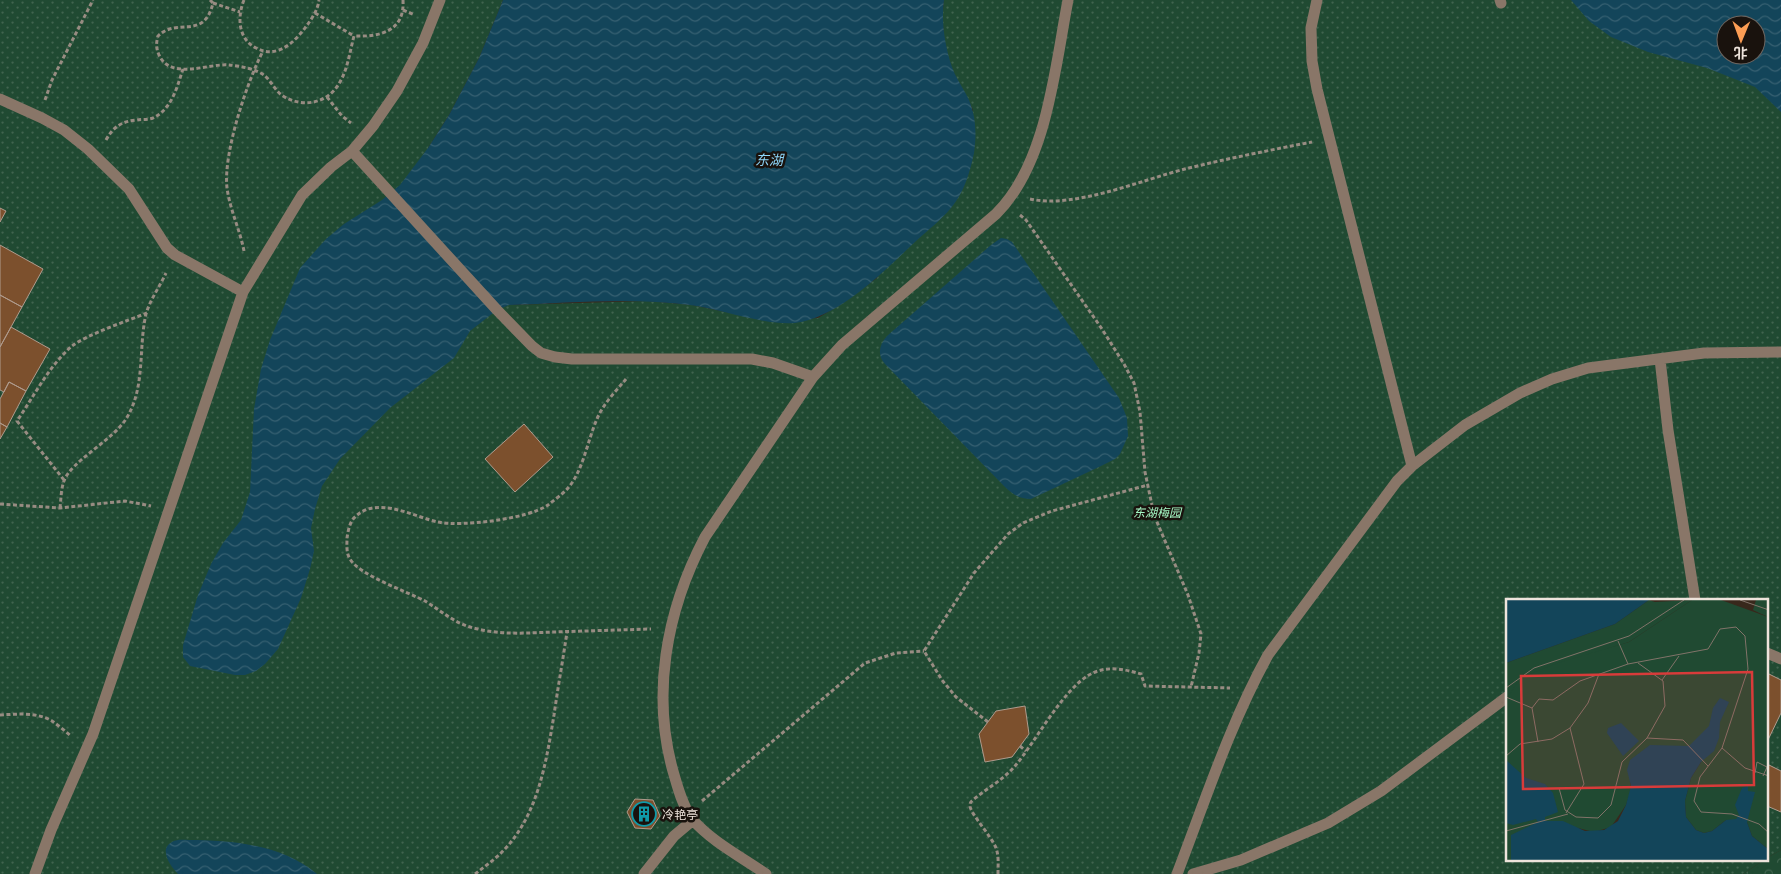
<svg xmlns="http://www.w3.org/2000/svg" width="1781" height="874" font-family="'Playfair Display','Noto Sans SC',serif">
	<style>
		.forest { fill: url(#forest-crowns) }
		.garden { fill: url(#garden-dots); fill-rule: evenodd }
		.water { fill: url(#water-waves); fill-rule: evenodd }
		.building { fill: #7c502d; stroke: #af9b8d }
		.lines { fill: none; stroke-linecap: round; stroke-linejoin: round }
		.path { stroke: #988c82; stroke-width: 3; stroke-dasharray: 4 2.5; stroke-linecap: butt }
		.service { stroke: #897668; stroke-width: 11 }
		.labels { text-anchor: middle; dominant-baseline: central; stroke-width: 5; stroke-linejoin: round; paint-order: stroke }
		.park-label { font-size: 12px; font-style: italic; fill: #a4f7c4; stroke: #19120d }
		.poi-label { font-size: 12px; fill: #eee4dc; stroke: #19120d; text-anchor: start }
		.water-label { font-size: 14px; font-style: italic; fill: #8dd5f8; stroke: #19120d }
		.inset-road { fill: none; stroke: #817369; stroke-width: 1 }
		.view { fill: #d83b3a; fill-opacity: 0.15; stroke: #d83b3a; stroke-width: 2.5 }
		.inset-edge { fill: none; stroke: #eee4dc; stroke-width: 2.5 }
	</style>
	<defs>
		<pattern id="forest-crowns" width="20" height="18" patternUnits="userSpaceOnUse" patternTransform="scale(1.25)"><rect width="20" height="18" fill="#204a32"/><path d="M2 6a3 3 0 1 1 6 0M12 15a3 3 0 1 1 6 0" fill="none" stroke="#41644f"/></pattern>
		<pattern id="garden-dots" width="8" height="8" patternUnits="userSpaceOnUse" patternTransform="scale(1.25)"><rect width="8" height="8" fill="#204a32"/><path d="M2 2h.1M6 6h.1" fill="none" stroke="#41644f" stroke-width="1.8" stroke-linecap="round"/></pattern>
		<pattern id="water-waves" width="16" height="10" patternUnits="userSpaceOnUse" patternTransform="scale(1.25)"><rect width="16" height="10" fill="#13455a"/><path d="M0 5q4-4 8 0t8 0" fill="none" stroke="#366071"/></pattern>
	</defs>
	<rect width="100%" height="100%" fill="#38281c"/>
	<!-- forest -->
	<path class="forest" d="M1781,850V874H1743L1764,860H1767V858Z"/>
	<!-- garden -->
	<path class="garden" d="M0,0H503L479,58L449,115L428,148L509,305L647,301L692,305L769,321L818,318L840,305L877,278L973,110C967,96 958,83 952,69C944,49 941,21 944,0H1781V850L1767,858V600H1507V860H1764L1743,874H0ZM1726,25H1756V55H1726Z"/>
	<!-- water -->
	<path class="water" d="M503,0H944C941,22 945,46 952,67C955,76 961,85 966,94C976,112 977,133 974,153C970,172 964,193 951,208C941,220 927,231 915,242C883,272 840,317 795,323C767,326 720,309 690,305C631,297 569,303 509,305L497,310L470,331L454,358L390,408L340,459L322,486L315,509L311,528L314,551L310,569L301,598L278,649L265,664L256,671L245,675H235L190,666L183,657V645L198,595L211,564L223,543L241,520L250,492L254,409L261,369L270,340L300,268L326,239L344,224L382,200L400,185L428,148L449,115L479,58Z
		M1571,0H1781V112L1755,87L1707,68L1648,52L1611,37L1589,21ZM1726,25H1756V55H1726Z
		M1001,238L1007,239L1012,242L1119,398L1127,418L1128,436L1120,454L1115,459L1101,466L1031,499C1019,499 1012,494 1004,486L885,364C877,355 879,345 887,336L991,245Z
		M189,840C233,840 282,845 317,874H178C171,867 158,849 172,842C177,839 183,840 189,840Z"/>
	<!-- building -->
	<path class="building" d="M0,208L6,211L0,222Z
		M0,245L43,269L22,307L0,295Z
		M0,295L22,307L0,347Z
		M11,327L50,349L26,391L9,382L4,392L0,390V347Z
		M9,382L26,391L7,427L0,423V399Z
		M0,423L7,427L0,439Z
		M524,424L553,457L515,492L485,459Z
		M1767,673L1781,680V713L1767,742Z
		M1025,706L1029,734L1012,757L985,762L979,734L996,711Z
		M1767,764L1781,771V812L1767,806Z
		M635,799L653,800L660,816L651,829L635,828L627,812Z"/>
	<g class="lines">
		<!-- path -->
		<path class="path" d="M210,0L213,3C204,41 177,17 158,36C156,43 156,48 159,55C171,81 208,63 229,65C240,66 257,69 265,76C272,82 275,91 283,96C304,109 330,103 341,80C348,67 350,51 354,36C379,37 405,32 403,0
			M244,0C237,17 238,39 256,48C264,52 270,53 279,50C290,46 298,37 305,28C311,20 318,10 319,0
			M213,3L240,12
			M403,10L415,15
			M315,13L354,36
			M327,97L342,116L351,123
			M45,100L52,80L93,0
			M106,140C113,127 122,121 137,120C142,119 148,120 153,118C172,109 177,87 183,69
			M1030,199C1076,209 1143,179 1189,168C1230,158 1271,150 1312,142
			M1020,215L1026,220L1102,329L1124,364L1134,383L1140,412L1145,472L1154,515L1188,595L1201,634L1199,653L1191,687
			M244,251C240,230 230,210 227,188C223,153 247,82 263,51
			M626,379C616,391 603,404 597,419C588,439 583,471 568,488C563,494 554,500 548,505C528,519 461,527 438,522C414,517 377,495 355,517C350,521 348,531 347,538C347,545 346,553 350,559C359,575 408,592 425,601C443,612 456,625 478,629C502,635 528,633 553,632C585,631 618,630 651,629
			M64,480L17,421C34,396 49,366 72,346C88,334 127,321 147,313
			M0,504L60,508L125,501L151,506
			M60,508C61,499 61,489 64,481C70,462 113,440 126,419C146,387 138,349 146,314C150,300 160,286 166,273
			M0,715C17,714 37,712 52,721C58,725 65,731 71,736
			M988,722L956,697L942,680L924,651L974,573L1008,534L1023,523L1052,511L1148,485
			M1020,746L1026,751
			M702,801L865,663L896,653L924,651
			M475,874C484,867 494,860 502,852C538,816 546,763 554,715C558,687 563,659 567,632
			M998,874C998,865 999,856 996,848C992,837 970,813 970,806C970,802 971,802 973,800C987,788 1003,780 1015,766C1036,741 1062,691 1089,675C1106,665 1124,669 1141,674L1145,686L1230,688"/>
		<!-- service -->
		<path class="service" d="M1317,0L1311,28L1312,61L1317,89L1412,466
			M1500,0L1501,3
			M0,99L42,118L64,130L88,149L129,189L167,248L175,255L243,292
			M352,151L497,310L532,346L541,353L555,357L572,359H752L773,363L813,377
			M1660,359L1668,430L1695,600
			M1767,653L1781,659
			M35,874L51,830L93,734L243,292L302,195L331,167L352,151L373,126L397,91L423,43L440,0
			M644,874L674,836L693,820
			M766,874C743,858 711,841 693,820C684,809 679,792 675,778C650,697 666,611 705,537L813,377L842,345L996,214C1047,164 1055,67 1068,0
			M1177,874C1205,801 1230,724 1268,655L1397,481L1412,466L1465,425L1520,393L1552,379L1588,368L1704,353L1781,352
			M1193,874L1241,860L1328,823L1381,791L1507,697"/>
	</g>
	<!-- icons -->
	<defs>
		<g id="building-ring" transform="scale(1.25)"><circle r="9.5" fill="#19120d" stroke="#0f9aa8" stroke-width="1.5"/><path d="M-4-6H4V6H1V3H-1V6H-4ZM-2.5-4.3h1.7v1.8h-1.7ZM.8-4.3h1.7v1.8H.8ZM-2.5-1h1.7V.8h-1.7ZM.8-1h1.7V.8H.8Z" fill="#0f9aa8"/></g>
	</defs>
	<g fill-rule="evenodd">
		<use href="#building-ring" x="644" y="814"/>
	</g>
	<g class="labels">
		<!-- park labels -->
		<g class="park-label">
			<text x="1157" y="512">东湖梅园</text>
		</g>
		<!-- poi labels -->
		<g class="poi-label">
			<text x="662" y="814">冷艳亭</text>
		</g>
		<!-- water labels -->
		<g class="water-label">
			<text x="769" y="159">东湖</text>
		</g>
	</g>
	<!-- overview -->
	<g transform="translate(1506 599)">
		<rect width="262" height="262" fill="#38281c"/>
		<path d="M143,1L149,3L186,1L123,43L21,76L0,101V64L109,25ZM250,1H262V18L247,11Z" fill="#204a32"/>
		<path d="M186,1H215L262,18V250L246,237L241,223L220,221L206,232L198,234L190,231L180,218L179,202L185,179L195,163L181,148H157L124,179L125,191L120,206L105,228L88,233L68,228L6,250L5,262H0V101L11,84L21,76L52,64L123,43Z" fill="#204a32"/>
		<path d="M0,1H143L109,25L0,64ZM214,99L223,103L214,123L213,139L208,152L195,163L185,179L179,202L180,218L190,231L198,234L206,232L220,221L230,220L233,216L229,206L236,189L242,187V192L249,193L241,223L246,237L262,250V262H5V236L32,223L30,220L7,226L0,224V161L20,179L39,185L47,194L52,213L39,218V222H57L79,232L98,231L112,222L120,206L125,187L121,171L124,161L144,146L183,147L203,127L207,109ZM115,124L133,142L117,157L101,134L102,129Z" fill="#13455a"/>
		<path class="inset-road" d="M234,1L263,11M112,42L122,65M156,81L173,57M0,89L28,69L123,37L178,1M0,98L26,109M141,139L177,141L202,167M32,143L26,109L33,100L47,101L74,82L122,65L202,50L214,30L230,28L239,37L242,70L216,149L194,178L188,202L195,213L226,215L253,225L263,234M216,149L239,169L263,177M0,157L14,145L46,140L64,129L82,104L93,75M249,174L251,163L261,168L257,177M53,189L59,211L70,218L92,219L105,206L116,163L141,139L159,107L157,82L132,64M60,214L78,185L64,129M0,232L62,215"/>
		<path class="view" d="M246,73L248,186L17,190L15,77Z"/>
		<rect width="262" height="262" class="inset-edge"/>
	</g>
	<!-- north arrow -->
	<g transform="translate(1741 40) rotate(181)"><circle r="24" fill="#19120d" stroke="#6e6660"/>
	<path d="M0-4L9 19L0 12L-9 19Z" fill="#fc9d54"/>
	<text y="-8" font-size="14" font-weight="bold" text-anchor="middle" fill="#eee4dc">北</text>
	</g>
</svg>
